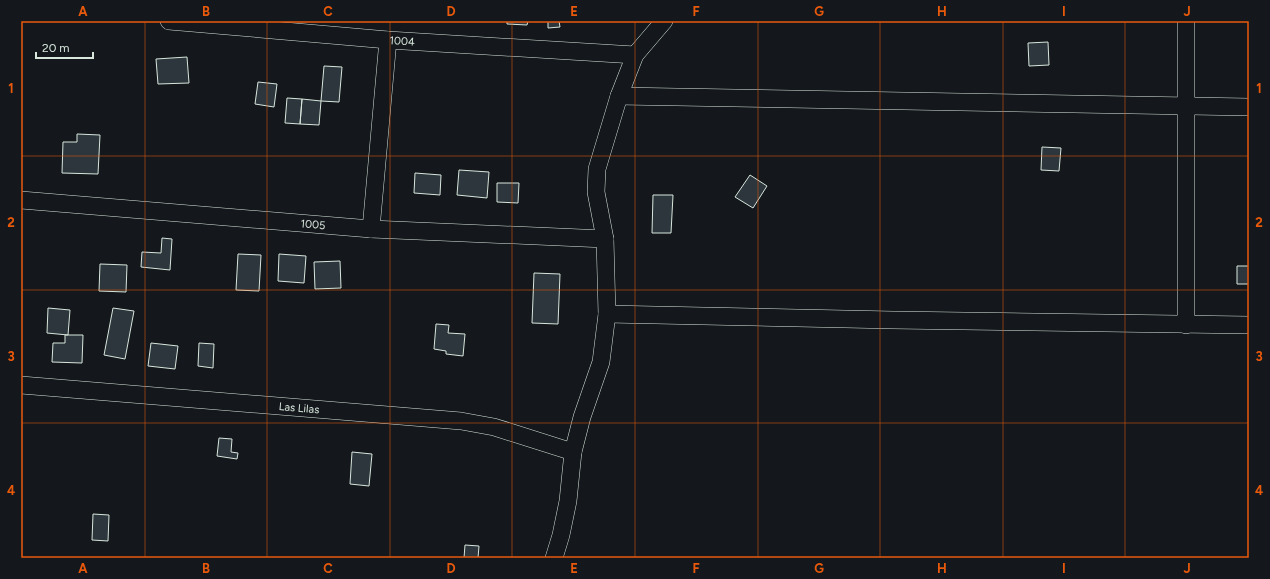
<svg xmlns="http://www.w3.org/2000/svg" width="1270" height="579" font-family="Figtree,sans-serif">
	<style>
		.building { fill: #2c363c; stroke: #d8e6dc }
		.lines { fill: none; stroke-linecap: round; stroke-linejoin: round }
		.minor-casing { stroke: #d8e6dc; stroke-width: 18 }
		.minor { stroke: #14181c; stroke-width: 17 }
		.grid { fill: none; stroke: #e8590c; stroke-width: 1; stroke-opacity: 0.55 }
		.labels { text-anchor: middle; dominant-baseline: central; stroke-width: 3; stroke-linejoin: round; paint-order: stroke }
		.street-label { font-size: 11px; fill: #d8e6dc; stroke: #14181c }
		.neatline { fill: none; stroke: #e8590c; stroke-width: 1.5 }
		.grid-label { font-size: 13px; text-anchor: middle; font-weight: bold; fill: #e8590c }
	</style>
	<rect width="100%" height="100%" fill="#14181c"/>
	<!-- building -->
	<path class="building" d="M507,21H528L527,25L507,24Z
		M548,21H559L560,27L548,28Z
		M1048,42L1049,65L1029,66L1028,43Z
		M187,57L189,83L158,84L156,59Z
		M324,66L342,67L339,102L321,101Z
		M258,82L277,84L274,107L255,104Z
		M287,98L302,99L300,124L285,123Z
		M302,99L321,101L319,125L300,124Z
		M77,134L100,135L98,174L62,173L63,142H77Z
		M1042,147L1061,148L1059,171L1041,170Z
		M459,170L489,172L487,198L457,195Z
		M415,173L441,175L440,195L414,193Z
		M750,175L767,186L753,208L735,197Z
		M497,183H519L518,203L497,202Z
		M653,195H673L671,233H652Z
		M162,238L172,239L170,270L141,267L142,252L161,253Z
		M238,254L261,255L259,291L236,290Z
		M279,254L306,256L304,283L278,281Z
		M340,261L341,288L315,289L314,262Z
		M100,264L127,265L126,292L99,291Z
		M1237,266H1249V284H1237Z
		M534,273L560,274L558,324L532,323Z
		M48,308L70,310L68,335L47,333Z
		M113,308L134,311L125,359L104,355Z
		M436,324L449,325L448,333L465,334L463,356L446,354V351L434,349Z
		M65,335H83L82,363L52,362L53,343H65Z
		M151,343L178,346L175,369L148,366Z
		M199,343L214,344L213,368L198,366Z
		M219,438L232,439L231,452L238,453L237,459L217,456Z
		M352,452L372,454L369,486L350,484Z
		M93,514L109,515L108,541L92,540Z
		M465,545L479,546L478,558H464Z"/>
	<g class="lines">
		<!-- minor casing -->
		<g class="minor-casing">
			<g id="minor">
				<path id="s1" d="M169,21L388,40L635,55"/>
				<path d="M1186,21V325"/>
				<path d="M619,96L1249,107"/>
				<path id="s2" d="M21,200L371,229L605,239"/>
				<path d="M371,229L388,40"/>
				<path d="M607,314L893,320L1249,325"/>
				<path id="s3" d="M21,385L461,421L494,427L573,452"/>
				<path d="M554,558L561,535L568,501L573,452L582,417L601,362L607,314L605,239L596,192L597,169L619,96L635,55L664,21"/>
			</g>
		</g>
		<!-- minor -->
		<use href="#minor" class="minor"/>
	</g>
	<!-- grid -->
	<path class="grid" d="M145,21V558M267,21V558M390,21V558M512,21V558M635,21V558M758,21V558M880,21V558M1003,21V558M1125,21V558M21,156H1249M21,290H1249M21,423H1249"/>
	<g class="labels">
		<!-- street labels -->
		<g class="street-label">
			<text stroke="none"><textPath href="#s1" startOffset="234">1004</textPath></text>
			<text stroke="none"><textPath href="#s2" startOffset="293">1005</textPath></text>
			<text stroke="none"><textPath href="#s3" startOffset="279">Las Lilas</textPath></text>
		</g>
	</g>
	<!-- border -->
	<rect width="1270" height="579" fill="none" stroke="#14181c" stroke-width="44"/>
	<!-- scale -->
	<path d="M36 52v6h57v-6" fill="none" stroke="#d8e6dc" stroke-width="2"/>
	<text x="42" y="52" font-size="12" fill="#d8e6dc" stroke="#14181c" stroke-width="3" paint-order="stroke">20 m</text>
	<rect x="22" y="22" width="1226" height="535" class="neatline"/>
	<g class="grid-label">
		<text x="83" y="16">A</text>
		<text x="206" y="16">B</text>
		<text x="328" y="16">C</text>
		<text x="451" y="16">D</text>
		<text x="574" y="16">E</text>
		<text x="696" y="16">F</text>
		<text x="819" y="16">G</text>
		<text x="942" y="16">H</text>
		<text x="1064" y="16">I</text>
		<text x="1187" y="16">J</text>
		<text x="11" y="93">1</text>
		<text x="1259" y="93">1</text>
		<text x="11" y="227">2</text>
		<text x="1259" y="227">2</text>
		<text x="11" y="361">3</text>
		<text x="1259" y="361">3</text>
		<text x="11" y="495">4</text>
		<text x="1259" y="495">4</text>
		<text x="83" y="573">A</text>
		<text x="206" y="573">B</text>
		<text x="328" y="573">C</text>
		<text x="451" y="573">D</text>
		<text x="574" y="573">E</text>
		<text x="696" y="573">F</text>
		<text x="819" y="573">G</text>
		<text x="942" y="573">H</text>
		<text x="1064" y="573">I</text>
		<text x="1187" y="573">J</text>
	</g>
</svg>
